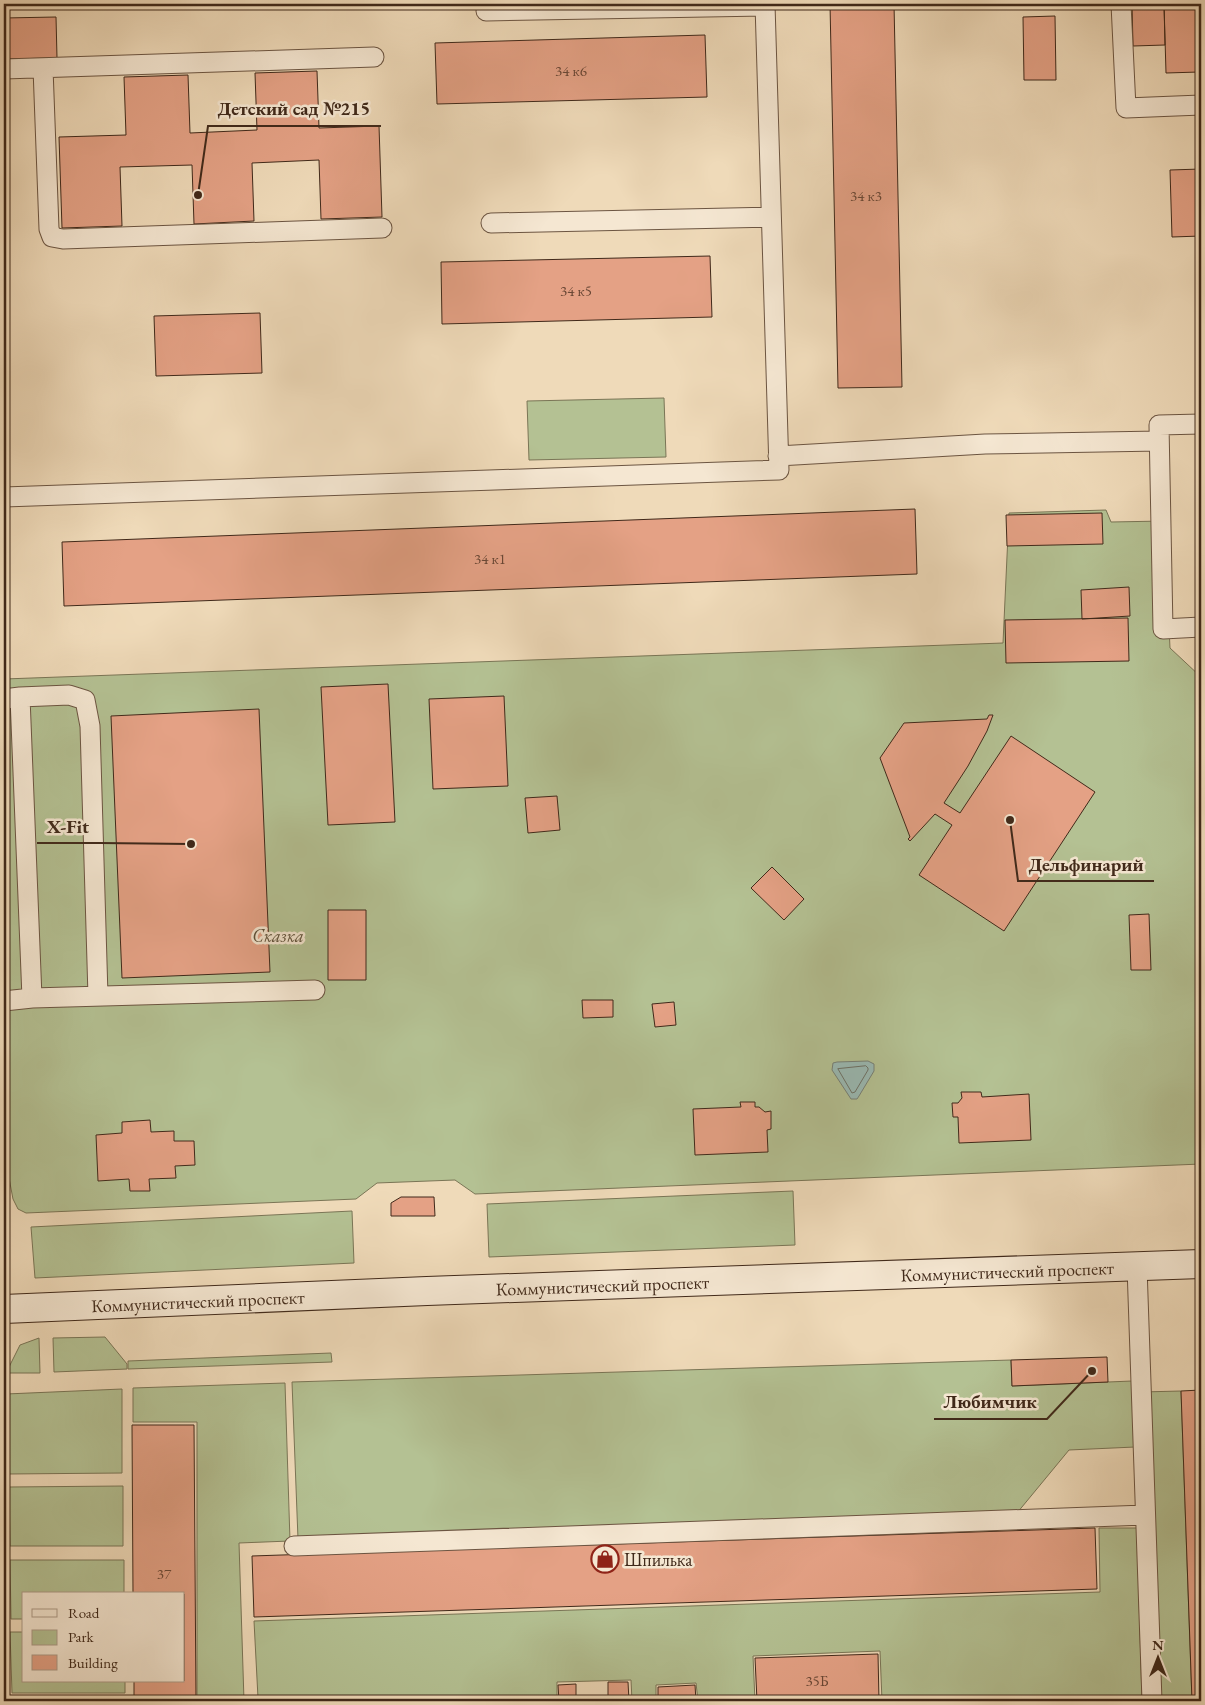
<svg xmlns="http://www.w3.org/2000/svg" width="1205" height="1705" font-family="'EB Garamond',serif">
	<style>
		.green { fill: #b4c193; stroke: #7a7556 }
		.water { fill: #9abab4; stroke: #768076 }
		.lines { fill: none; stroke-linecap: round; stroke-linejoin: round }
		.shore { stroke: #6d7267; stroke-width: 1 }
		.building { fill: #e4a185; stroke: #40291a }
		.service-casing { stroke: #6c5542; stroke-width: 21 }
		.secondary-casing { stroke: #40291a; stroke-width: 30 }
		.service { stroke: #f5e7d2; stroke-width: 19 }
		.secondary { stroke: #f5e7d2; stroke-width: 28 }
		.labels { text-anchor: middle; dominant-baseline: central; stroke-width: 5; stroke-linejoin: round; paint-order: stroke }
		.number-label { font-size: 15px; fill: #694735 }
		.park-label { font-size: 18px; font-style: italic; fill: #5d4f38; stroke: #f5e7d2 }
		.street-label { font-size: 18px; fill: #40291a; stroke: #f5e7d2 }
		.poi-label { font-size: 18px; fill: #40291a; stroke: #f5e7d2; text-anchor: start }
		.leader { fill: none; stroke: #40291a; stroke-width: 2 }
		.callout-dot { fill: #40291a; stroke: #f5e7d2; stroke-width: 2 }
		.callout-label { font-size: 19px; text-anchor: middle; font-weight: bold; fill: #40291a; stroke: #f5e7d2; stroke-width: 5; stroke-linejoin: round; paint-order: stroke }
	</style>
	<rect width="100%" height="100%" fill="#efdab9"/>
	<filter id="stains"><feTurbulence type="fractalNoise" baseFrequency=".004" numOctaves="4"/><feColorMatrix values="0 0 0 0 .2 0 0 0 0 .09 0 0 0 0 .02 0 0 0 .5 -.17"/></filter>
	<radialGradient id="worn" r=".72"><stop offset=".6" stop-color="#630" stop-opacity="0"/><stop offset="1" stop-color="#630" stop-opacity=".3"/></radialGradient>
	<!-- green -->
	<path class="green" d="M664,398L666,457L529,460L527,401Z
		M1106,510L1111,522L1164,521L1170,648L1201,677V1164L475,1194L455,1180L377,1183L356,1199L26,1213L18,1209L13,1199L9,1178L4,1076V679L1003,643L1009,513Z
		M793,1191L795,1245L489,1257L487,1204Z
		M352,1211L354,1263L35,1278L31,1227Z
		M105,1337L127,1364V1369L54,1372L53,1338Z
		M39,1338L40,1373H6L20,1345Z
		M331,1353L332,1362L128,1369V1361Z
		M1011,1360L1012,1386L1132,1381L1135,1447L1069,1450L1017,1513L298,1539L292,1382Z
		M285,1383L290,1541L239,1543L244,1701H197V1422H133V1388Z
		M122,1389V1473L8,1474L6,1394Z
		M1181,1391L1192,1701H1151L1141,1392Z
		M123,1486V1546H10L9,1487Z
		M1099,1528H1137L1142,1701H882L880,1651L753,1656L755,1701H698L696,1683L656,1685V1701H632L631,1680L557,1682V1701H257L258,1698L254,1621L1100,1592Z
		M10,1560H124V1594H24V1619H11Z
		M10,1632H24V1681H125V1693H12Z"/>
	<!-- water -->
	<path class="water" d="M868,1061L874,1064V1071L859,1096L857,1099H851L832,1070L833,1063L837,1062Z"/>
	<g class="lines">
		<!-- shore -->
		<path class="shore" d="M866,1066L868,1068V1070L855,1092L852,1093L838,1069Z"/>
	</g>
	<!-- building -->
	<path class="building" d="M830,4H894L902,387L838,388Z
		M1132,4H1164L1165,45L1133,46Z
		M1164,4H1196L1199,72L1166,73Z
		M1055,16L1056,80H1024L1023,17Z
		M56,17L57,58L4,59V18Z
		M705,35L707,97L437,104L435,43Z
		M317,71L319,128L379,126L382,217L321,219L319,160L252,163L254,221L194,224L192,165L120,167L122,226L62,228L59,137L126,135L124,77L188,75L190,133L257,130L255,73Z
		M1201,169V236L1172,237L1170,170Z
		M710,256L712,317L442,324L441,262Z
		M260,313L262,373L156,376L154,316Z
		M915,509L917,574L64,606L62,542Z
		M1102,513L1103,544L1007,546L1006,515Z
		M1129,587L1130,616L1082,619L1081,590Z
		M1128,618L1129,661L1006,663L1005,620Z
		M388,684L395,822L328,825L321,687Z
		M504,696L508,786L433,789L429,699Z
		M259,709L270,972L122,978L111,716Z
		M989,715H993L987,731L968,766L944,803L960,813L1011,736L1095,792L1004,931L919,875L952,825L935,814L910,841L908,839L910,837L880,758L904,723L987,719Z
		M557,796L560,830L528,833L525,798Z
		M772,867L804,899L784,920L751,888Z
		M328,910H366V980H328Z
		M1149,914L1151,970H1131L1129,915Z
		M582,1000H613V1017L583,1018Z
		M674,1002L676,1025L655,1027L652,1004Z
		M961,1092H981L982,1097L1029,1094L1031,1140L959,1143L958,1117H953L952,1103H958L962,1098Z
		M740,1102H755V1107H759L765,1112L771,1111V1129L767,1130L768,1152L695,1155L693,1109L741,1107Z
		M150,1120L151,1132L174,1131V1141H194L195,1165L175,1166L176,1178L149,1179L150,1191H130L129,1179L98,1181L96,1135L122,1133V1122Z
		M401,1197H434L435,1216H391V1203Z
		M1107,1357L1108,1382L1012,1386L1011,1360Z
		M1201,1390V1701H1192L1181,1391Z
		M132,1425H194L196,1701H134V1681H184V1594H133Z
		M1095,1528L1097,1589L254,1617L252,1556Z
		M878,1654L879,1701H757L755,1658Z
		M608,1682H628L629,1701H608Z
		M576,1684V1701H559L558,1685Z
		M695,1685L696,1701H658V1687Z"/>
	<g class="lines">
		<!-- service casing -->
		<g class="service-casing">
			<path id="service" d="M1121,4L1126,108L1201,105
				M486,11L765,6
				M43,68L49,229L52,237L63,239L382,228
				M4,69L374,57
				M491,223L771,217
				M1201,424L1159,425L1163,629L1201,627
				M778,456L985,444L1159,441
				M4,497L779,470L765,4
				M20,697L69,695L85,700L90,726L98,996
				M4,699L20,697L32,998L4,1001
				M32,998L315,990
				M1137,1267L1152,1701
				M294,1546L1145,1515"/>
		</g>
		<!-- secondary casing -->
		<g class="secondary-casing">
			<g id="secondary">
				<path id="s1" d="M4,1309L427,1291L1201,1264"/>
			</g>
		</g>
		<!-- service -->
		<use href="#service" class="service"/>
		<!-- secondary -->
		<use href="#secondary" class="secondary"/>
	</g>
	<!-- icons -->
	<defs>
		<g id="shop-ring" transform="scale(1.4375)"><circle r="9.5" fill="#f5e7d2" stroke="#8f2418" stroke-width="1.5"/><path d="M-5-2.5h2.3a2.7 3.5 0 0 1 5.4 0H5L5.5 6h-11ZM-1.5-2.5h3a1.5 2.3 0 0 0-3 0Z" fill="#8f2418"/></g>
	</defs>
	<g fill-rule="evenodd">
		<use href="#shop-ring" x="605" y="1559"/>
	</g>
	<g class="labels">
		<!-- number labels -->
		<g class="number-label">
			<text x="571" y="70">34 к6</text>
			<text x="866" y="195">34 к3</text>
			<text x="576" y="290">34 к5</text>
			<text x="490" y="558">34 к1</text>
			<text x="164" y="1573">37</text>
			<text x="817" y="1680">35Б</text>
		</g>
		<!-- park labels -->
		<g class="park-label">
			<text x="278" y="935">Сказка</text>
		</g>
		<!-- street labels -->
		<g class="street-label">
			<text stroke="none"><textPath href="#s1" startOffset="1004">Коммунистический проспект</textPath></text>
			<text stroke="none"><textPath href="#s1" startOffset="599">Коммунистический проспект</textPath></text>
			<text stroke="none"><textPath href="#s1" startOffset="194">Коммунистический проспект</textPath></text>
		</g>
		<!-- poi labels -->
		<g class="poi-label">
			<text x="624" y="1559">Шпилька</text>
		</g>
	</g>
	<!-- callouts -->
	<path class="leader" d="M198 195L208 126H381M191 844L100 843H37M1010 820L1018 881H1154M1092 1371L1047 1419H934"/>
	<g class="callout-dot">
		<circle cx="198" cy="195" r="5"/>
		<circle cx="191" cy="844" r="5"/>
		<circle cx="1010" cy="820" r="5"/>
		<circle cx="1092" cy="1371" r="5"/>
	</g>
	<g class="callout-label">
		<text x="294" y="115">Детский сад №215</text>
		<text x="68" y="833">X-Fit</text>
		<text x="1086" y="871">Дельфинарий</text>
		<text x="990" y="1408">Любимчик</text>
	</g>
	<!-- margin -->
	<rect width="1205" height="1705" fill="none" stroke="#efdab9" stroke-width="20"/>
	<rect x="5" y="5" width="1195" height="1695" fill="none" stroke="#40291a" stroke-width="2.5"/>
	<rect x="10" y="10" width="1185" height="1685" fill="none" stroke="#40291a"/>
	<!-- legend -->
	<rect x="22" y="1592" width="162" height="90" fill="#f5e7d2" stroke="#ad9b88"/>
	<rect x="32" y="1609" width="25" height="8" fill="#f5e7d2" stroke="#ad9b88"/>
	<text x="68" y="1618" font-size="15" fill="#40291a">Road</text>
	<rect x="32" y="1630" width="25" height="15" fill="#b4c193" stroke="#ad9b88"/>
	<text x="68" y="1642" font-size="15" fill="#40291a">Park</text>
	<rect x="32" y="1655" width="25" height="15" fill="#e4a185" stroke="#ad9b88"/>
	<text x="68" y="1668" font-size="15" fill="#40291a">Building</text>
	<!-- north arrow -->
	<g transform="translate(1158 1658)" stroke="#f5e7d2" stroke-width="4" paint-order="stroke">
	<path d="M0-4L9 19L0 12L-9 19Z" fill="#40291a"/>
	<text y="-8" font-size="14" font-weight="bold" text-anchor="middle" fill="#40291a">N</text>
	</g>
	<rect width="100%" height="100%" filter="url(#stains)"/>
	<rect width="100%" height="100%" fill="url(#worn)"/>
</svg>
